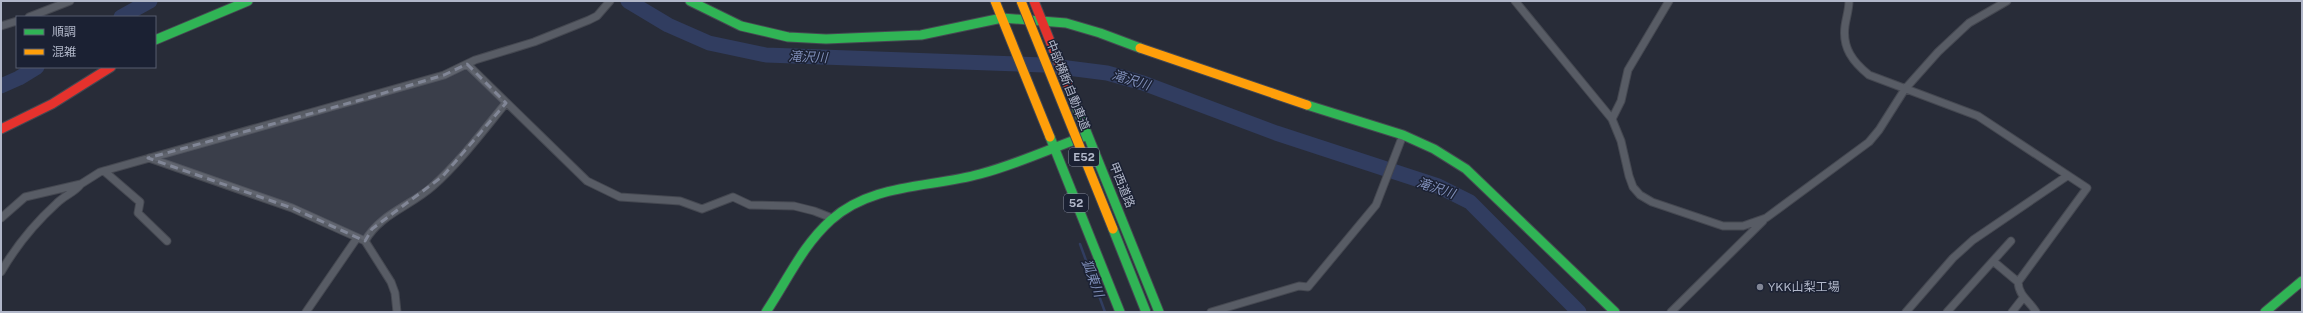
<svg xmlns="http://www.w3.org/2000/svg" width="2303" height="313" font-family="'Public Sans','Noto Sans JP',sans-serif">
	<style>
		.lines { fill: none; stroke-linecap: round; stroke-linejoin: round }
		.stream { stroke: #313d60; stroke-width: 2.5 }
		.river { stroke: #313d60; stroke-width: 15 }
		.street-casing { stroke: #454851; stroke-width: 9 }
		.fast-casing { stroke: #454851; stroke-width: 11 }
		.slow-casing { stroke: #454851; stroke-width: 11 }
		.jam-casing { stroke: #454851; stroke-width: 11 }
		.street { stroke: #585c65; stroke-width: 7 }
		.fast { stroke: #30b455; stroke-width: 9 }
		.slow { stroke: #ff9f0a; stroke-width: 9 }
		.jam { stroke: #e5322d; stroke-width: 9 }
		.fast-bridge-casing { stroke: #454853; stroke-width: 11; stroke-linecap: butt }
		.slow-bridge-casing { stroke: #454853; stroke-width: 11; stroke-linecap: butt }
		.fast-bridge { stroke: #30b455; stroke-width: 9 }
		.slow-bridge { stroke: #ff9f0a; stroke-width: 9 }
		.marked { fill: #818696; fill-opacity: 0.2; stroke: #818696; stroke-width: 3; stroke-dasharray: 8 5; stroke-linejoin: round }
		.poi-dot { fill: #818696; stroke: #1b2133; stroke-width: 1.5 }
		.labels { text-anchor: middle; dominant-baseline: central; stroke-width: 3; stroke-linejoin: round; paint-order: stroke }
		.shield { fill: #1b2133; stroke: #848a9c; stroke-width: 1 }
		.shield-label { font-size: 11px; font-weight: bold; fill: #b1b7c9 }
		.street-label { font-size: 12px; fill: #b1b7c9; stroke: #1b2133 }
		.poi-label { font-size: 12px; fill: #b1b7c9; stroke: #1b2133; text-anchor: start }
		.water-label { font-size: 13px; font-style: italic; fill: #7f8eb8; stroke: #1b2133 }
	</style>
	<rect width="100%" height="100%" fill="#282c38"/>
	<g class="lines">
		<!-- stream -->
		<path class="stream" d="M1080,244L1105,312"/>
		<!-- river -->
		<path class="river" d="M628,1L668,25L709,43L766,55L1044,65L1107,73L1143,83L1276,133L1438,186L1470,202L1579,312
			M121,17L150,1
			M1,86L19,78L37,67"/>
		<!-- street casing -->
		<g class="street-casing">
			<path id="street" d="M1515,1L1612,119L1621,141L1629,176L1633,187L1640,195L1652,202L1723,226H1743L1766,218L1869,142L1879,130L1905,89L1938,52L1969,23L2007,1
				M1849,1C1849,10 1846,18 1845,26C1842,48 1853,62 1869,75L1978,116L2087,188L2018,282C2019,297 2030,301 2036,312
				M29,17L70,1
				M1,26L17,21
				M467,64L587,181L620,197L680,201L702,209L733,197L750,205L794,206L814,211L832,218
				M1612,119L1621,101L1628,70L1669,1
				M149,158L292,208L365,241L391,282L395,293L397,312
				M104,171L140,202L138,213L167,241
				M1,218L25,197L81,184L100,172L444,75L475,60L534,42L589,20L597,16L610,1
				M365,241C380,214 411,206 433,186C460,162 483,131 506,103
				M1993,261L2018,282
				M1,272C16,246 35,223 57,203C65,195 74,193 81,184
				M306,312L357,238
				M1211,312L1299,286L1308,287L1376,205L1403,135
				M1671,312L1763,221
				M1906,312L1953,258L1973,240L2067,176
				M1947,312L2011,241
				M2012,312L2023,298"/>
		</g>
		<!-- fast casing -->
		<g class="fast-casing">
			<path id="fast" d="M690,1L741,26L788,37L826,39L921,35L1002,18L1066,23L1100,33L1140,48
				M155,40L248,1
				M1068,86L1159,312
				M1307,105L1403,135L1434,149L1466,169L1615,312
				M1050,137L1120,312
				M766,312C787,281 802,246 831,220C872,183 930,188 980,174C1015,165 1049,149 1083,137
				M2265,312L2302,281"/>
		</g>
		<!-- slow casing -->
		<g class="slow-casing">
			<path id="slow" d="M995,1L1050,137
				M1140,48L1307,105"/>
		</g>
		<!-- jam casing -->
		<g class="jam-casing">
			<path id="jam" d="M1034,1L1068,86
				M1,129L52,104L111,67"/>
		</g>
		<!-- street -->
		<use href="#street" class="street"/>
		<!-- fast -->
		<use href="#fast" class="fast"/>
		<!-- slow -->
		<use href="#slow" class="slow"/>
		<!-- jam -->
		<use href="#jam" class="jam"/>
		<!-- fast-bridge casing -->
		<g class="fast-bridge-casing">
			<path id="fast-bridge" d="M1113,229L1146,312"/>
		</g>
		<!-- slow-bridge casing -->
		<g class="slow-bridge-casing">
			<path id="slow-bridge" d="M1021,1L1113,229"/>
		</g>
		<!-- fast-bridge -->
		<use href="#fast-bridge" class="fast-bridge"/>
		<!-- slow-bridge -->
		<use href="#slow-bridge" class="slow-bridge"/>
	</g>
	<!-- marked area -->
	<path class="marked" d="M467,64L506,103L443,176L372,229L365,241L292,208L148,158L364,99L444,75Z"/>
	<!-- markers -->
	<circle class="poi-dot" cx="1760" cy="287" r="4"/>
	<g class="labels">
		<!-- shield labels -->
		<g class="shield">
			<rect x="1069" y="148" width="30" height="18" rx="3"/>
			<rect x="1064" y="194" width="24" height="18" rx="3"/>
		</g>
		<g class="shield-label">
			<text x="1084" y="157">E52</text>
			<text x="1076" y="203">52</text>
		</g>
		<!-- street labels -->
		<g class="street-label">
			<text transform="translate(1068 85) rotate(68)">中部横断自動車道</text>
			<text transform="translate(1122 185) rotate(68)">甲西道路</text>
		</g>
		<!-- poi labels -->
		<g class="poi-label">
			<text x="1768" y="287">YKK山梨工場</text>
		</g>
		<!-- water labels -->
		<g class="water-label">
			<text transform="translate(808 57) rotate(2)">滝沢川</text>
			<text transform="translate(1131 80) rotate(17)">滝沢川</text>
			<text transform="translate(1436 188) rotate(19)">滝沢川</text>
			<text transform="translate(1093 278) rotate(70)">狐東川</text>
		</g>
	</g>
	<!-- border -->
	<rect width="2303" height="313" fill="none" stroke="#b1b7c9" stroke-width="4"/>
	<!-- legend -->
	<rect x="16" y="16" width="140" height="52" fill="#1b2133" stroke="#575d6f"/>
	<rect x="24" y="29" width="20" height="6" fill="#30b455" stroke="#575d6f"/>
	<text x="52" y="36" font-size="12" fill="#b1b7c9">順調</text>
	<rect x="24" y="49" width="20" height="6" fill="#ff9f0a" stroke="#575d6f"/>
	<text x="52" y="56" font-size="12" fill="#b1b7c9">混雑</text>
</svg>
